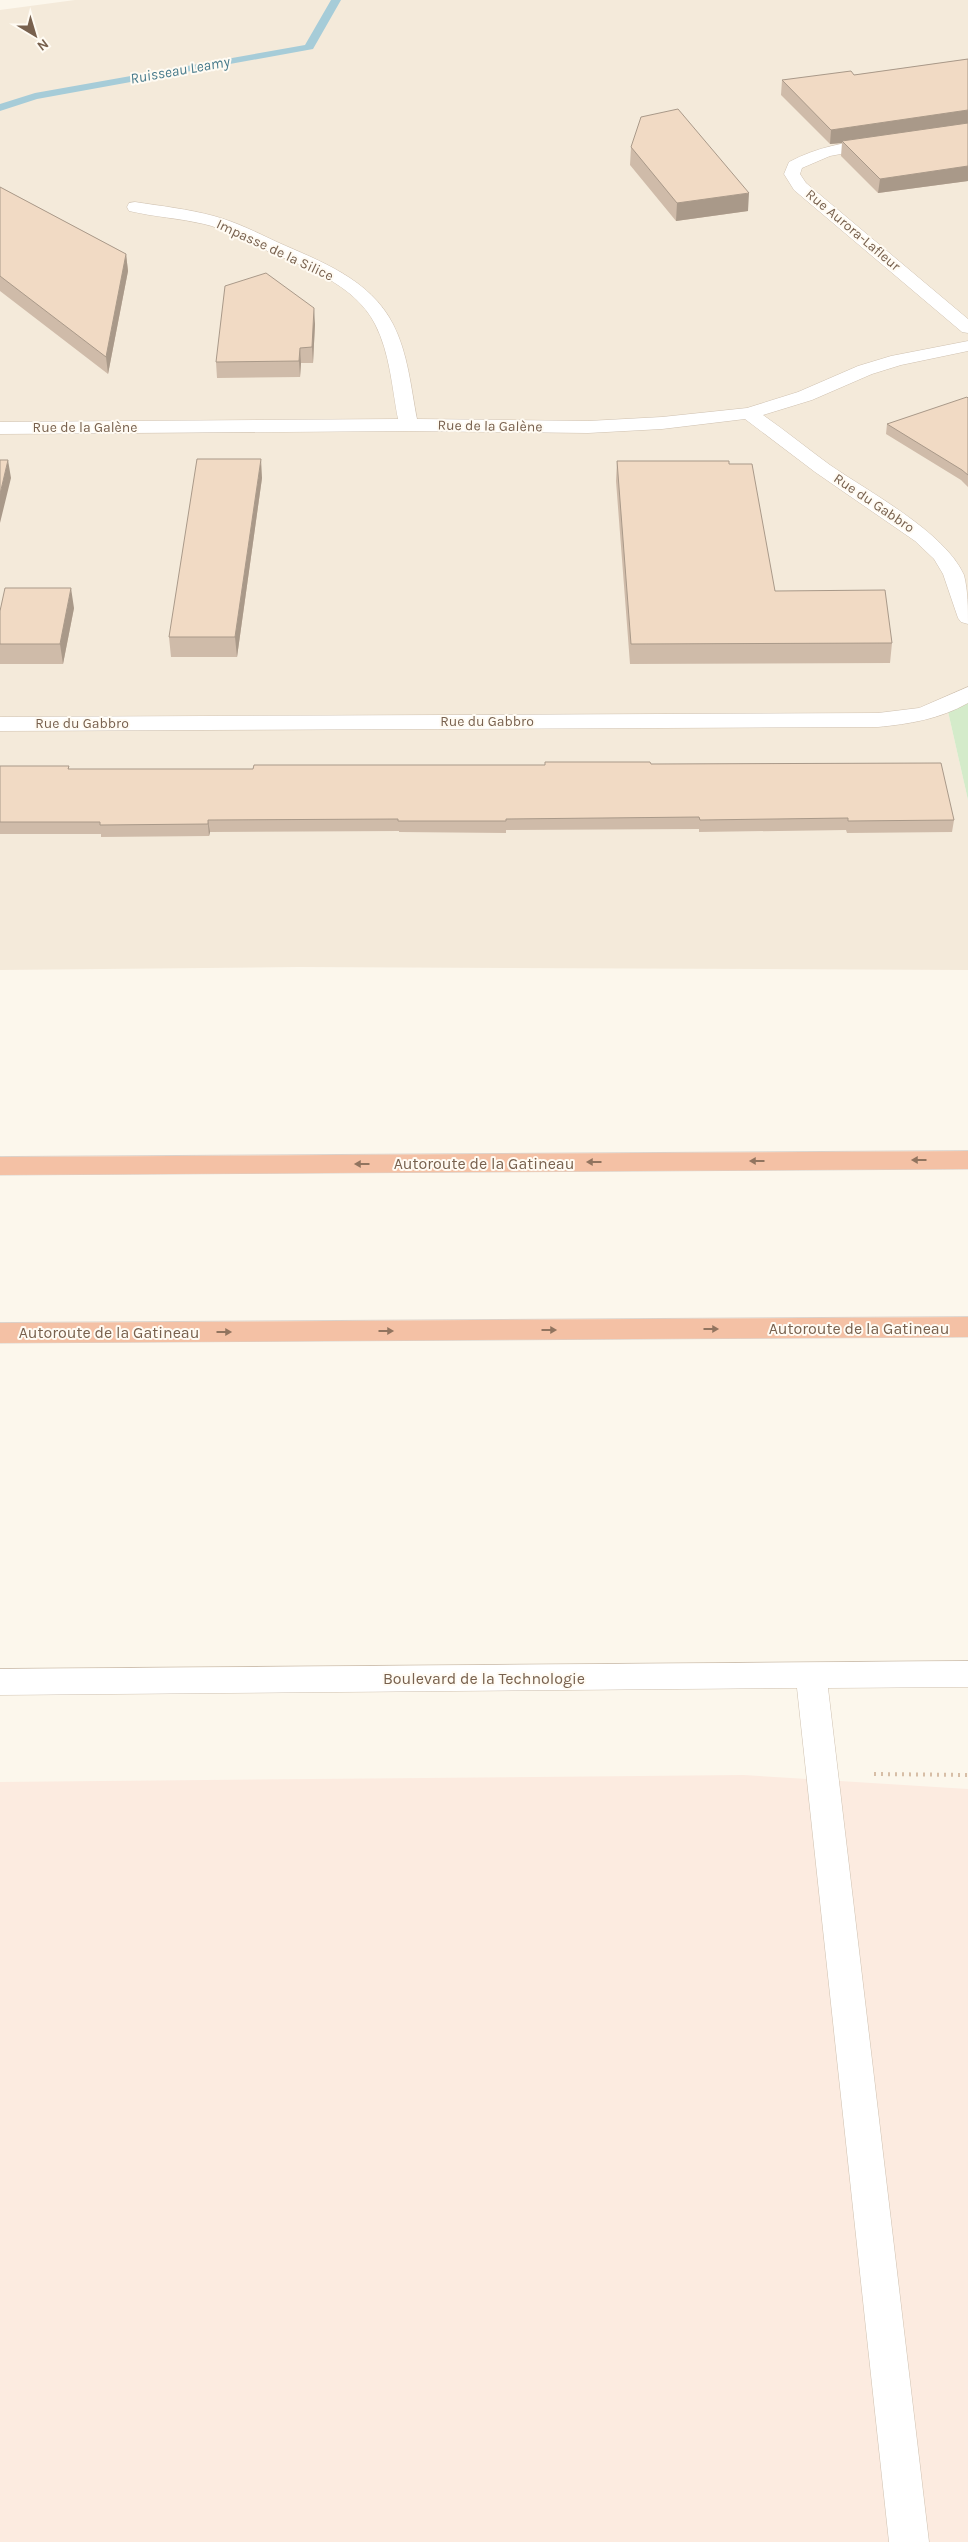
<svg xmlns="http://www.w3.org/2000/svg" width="968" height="2542" font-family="Karla,sans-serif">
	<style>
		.residential { fill: #f4eada }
		.commercial { fill: #fcebe0 }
		.green { fill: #d4ebca }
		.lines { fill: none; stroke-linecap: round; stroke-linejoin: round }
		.stream { fill: #a6ccd8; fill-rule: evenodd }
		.minor-casing { stroke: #cfc1b0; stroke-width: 1 }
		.highway-casing { stroke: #d9d3cd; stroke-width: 1 }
		.path { stroke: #d7bea6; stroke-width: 4; stroke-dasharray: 2 5; stroke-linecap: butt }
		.minor { fill: #fff; fill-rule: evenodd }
		.highway { fill: #f4c1a5; fill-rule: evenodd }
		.wall { fill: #cfbba9 }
		.shaded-wall { fill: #a99989 }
		.building { fill: #f1dac4; stroke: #a99989 }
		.oneway { fill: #91745f }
		.labels { text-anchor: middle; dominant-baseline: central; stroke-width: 4; stroke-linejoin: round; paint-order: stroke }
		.far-street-label { font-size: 14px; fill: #78614e; stroke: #fffbf3 }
		.far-water-label { font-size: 15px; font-style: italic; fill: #477a8b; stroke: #fffbf3 }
		.street-label { font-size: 16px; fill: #78614e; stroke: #fffbf3 }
	</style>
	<rect width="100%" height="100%" fill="#fcf7ec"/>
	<!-- residential -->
	<path class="residential" d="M75,0H968V694L947,707L968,800V970L298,967L0,970V10Z"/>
	<!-- commercial -->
	<path class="commercial" d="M744,1775L968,1789V2542H0V1782Z"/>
	<!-- green -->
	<path class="green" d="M968,694V800L947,707Z"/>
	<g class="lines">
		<!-- stream -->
		<path class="stream" d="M331,0H341L313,49L37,99L0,111V104L35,93L305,45Z"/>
		<!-- minor casing -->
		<g class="minor-casing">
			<path id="minor" d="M877,138L883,140L885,143L883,146L830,156L802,168L800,174L806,183L968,319V333L962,332L794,190L784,174L789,162C817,147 846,142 877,138Z
				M135,202C161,206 188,209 214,216C236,222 256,232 277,242C320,261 370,279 393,324C408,353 411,388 417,419L588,421L662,417L747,408L798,392L858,366L891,356L968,341V351L901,365L872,374L812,400L763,415C786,431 808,449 830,465C869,492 945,532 964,575C968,591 968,608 968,624L961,622L958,618L943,574L934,559L915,541L815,472L745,419L662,429L588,433L409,431L0,434V422L398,419C392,388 390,353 375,324C354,283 302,266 263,249C244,240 225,229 204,224C179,218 154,217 129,211L127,207L129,203Z
				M968,687V703C940,719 909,724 878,727L0,731V717L878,713L919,708Z
				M968,1661V1687L828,1688L929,2542H889L797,1688L0,1695V1669Z"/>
		</g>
		<!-- highway casing -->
		<g class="highway-casing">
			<path id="highway" d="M968,1151V1169L0,1175V1157Z
				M968,1317V1337L0,1343V1323Z"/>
		</g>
		<!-- path -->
		<path class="path" d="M874,1774L968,1775"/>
		<!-- minor -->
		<use href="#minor" class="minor"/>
		<!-- highway -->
		<use href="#highway" class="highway"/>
	</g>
	<!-- wall -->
	<path class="wall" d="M968,59V181L878,193L841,156L842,143L830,144L781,95L782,80L854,75Z
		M631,147L748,211L676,221L630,165Z
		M0,187L126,254L128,271L108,374L0,291Z
		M315,324L313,363H301L300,377L217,378L216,362Z
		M968,398V487L961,480L886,434L887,424Z
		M617,461L729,464L775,591L892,643L890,663L630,664L616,481Z
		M262,478L237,657H171L169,637Z
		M74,608L63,664H0V611Z
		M651,764L954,820L952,832L847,833L846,830L699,832V829L506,830V833L399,832V831L210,832L209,836L101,837V834H0V766H69V769H253Z"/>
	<!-- shaded-wall -->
	<path class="shaded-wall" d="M968,110V124L842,141V143L830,144L831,130Z
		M968,166V181L878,193L880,179Z
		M749,193L748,211L676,221L677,203Z
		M126,254L128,271L108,374L106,357Z
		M314,308L315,324L313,363L312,347Z
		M300,348L301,363L300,377L299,361Z
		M261,459L262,478L237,657L235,637Z
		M8,460L11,478L0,523V494Z
		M71,588L74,608L63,664L60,644Z
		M208,820L210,832L209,836L208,824Z"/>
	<!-- building -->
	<path class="building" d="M968,59V110L831,130L782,80L851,71L854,75Z
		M678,109L749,193L677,203L631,147L641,117Z
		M968,123V166L880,179L842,141Z
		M0,187L126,254L106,357L0,276Z
		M266,273L314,308L312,347L300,348L299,361L216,362L225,286Z
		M967,397L968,398V475L962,470L887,424Z
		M197,459H261L235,637H169Z
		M0,460H8L0,494Z
		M617,461H729V464H752L775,591L885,590L892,643L631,644Z
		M5,588H71L60,644H0V611Z
		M545,762H650L651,764L941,763L954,820L848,821V818L700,820L699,817L506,819V821H398V819L208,820V824L100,825V822H0V766H69L68,769H253L254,765H545Z"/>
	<!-- one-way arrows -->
	<defs><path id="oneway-solid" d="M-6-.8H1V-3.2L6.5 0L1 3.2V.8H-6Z" transform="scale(1.25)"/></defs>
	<g class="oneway">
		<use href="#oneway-solid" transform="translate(919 1160) rotate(180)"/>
		<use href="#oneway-solid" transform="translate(757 1161) rotate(180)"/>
		<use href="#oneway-solid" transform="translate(594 1162) rotate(180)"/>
		<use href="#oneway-solid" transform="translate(362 1164) rotate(180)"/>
		<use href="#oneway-solid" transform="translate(711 1329)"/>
		<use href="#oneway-solid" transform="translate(549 1330)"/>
		<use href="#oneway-solid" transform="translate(386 1331)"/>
		<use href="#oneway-solid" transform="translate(224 1332)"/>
	</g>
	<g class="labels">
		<!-- far-street labels -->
		<g class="far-street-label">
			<text transform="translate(853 230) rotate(40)">Rue Aurora-Lafleur</text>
			<text transform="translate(275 250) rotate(25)">Impasse de la Silice</text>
			<text transform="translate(490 426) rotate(1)">Rue de la Galène</text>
			<text x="85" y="427">Rue de la Galène</text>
			<text transform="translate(874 503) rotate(34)">Rue du Gabbro</text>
			<text x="487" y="721">Rue du Gabbro</text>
			<text x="82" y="723">Rue du Gabbro</text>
		</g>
		<!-- far-water labels -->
		<g class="far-water-label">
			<text transform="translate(180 70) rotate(-10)">Ruisseau Leamy</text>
		</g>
		<!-- street labels -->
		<g class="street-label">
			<text x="484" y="1163">Autoroute de la Gatineau</text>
			<text x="859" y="1328">Autoroute de la Gatineau</text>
			<text x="109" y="1332">Autoroute de la Gatineau</text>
			<text x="484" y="1678">Boulevard de la Technologie</text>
		</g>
	</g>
	<!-- north arrow -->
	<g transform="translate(35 35) rotate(142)" stroke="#fffbf3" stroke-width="4" paint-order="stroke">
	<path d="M0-4L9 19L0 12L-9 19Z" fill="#78614e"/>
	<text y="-8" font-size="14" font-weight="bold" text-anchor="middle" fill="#78614e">N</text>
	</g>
</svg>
